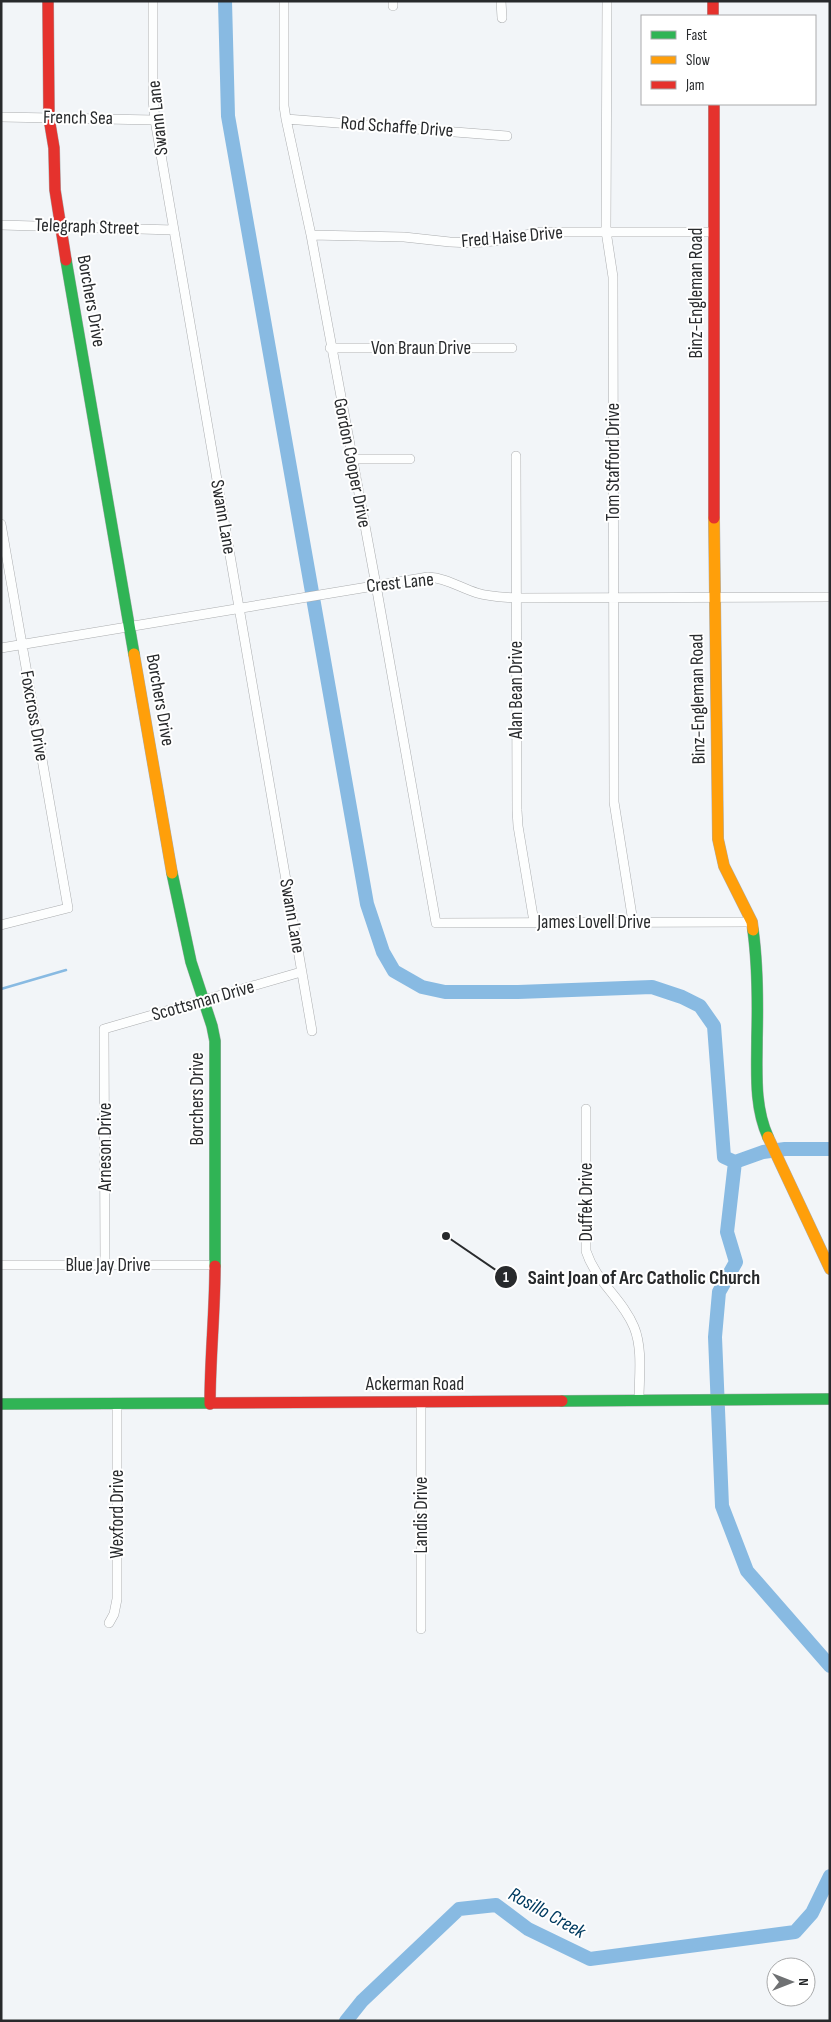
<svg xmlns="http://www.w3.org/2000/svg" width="831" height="2022" font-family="'Sofia Sans Condensed',sans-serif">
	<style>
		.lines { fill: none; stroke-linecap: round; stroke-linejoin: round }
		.stream { stroke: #88bae2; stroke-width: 2.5 }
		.river { stroke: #88bae2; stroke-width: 14 }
		.street-casing { stroke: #abadaf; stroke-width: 10 }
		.fast-casing { stroke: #abadaf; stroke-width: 12 }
		.slow-casing { stroke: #abadaf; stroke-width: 12 }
		.jam-casing { stroke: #abadaf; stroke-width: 12 }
		.street { stroke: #fdfefe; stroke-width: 9 }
		.fast { stroke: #30b455; stroke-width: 11 }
		.slow { stroke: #ff9f0a; stroke-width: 11 }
		.jam { stroke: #e5322d; stroke-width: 11 }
		.labels { text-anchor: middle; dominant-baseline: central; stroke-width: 4; stroke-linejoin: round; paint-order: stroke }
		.street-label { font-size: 19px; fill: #282a2c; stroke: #fff }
		.water-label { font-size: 20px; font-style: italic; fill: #003b60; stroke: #fff }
		.leader { fill: none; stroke: #282a2c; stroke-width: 2 }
		.callout-dot { fill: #282a2c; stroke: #fff; stroke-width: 2 }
		.mark-label { font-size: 15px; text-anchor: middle; font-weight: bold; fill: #fff }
		.callout-label { font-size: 20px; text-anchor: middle; font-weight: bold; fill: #282a2c; stroke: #fff; stroke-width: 4; stroke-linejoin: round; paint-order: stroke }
	</style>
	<rect width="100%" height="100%" fill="#f2f5f8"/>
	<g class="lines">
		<!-- stream -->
		<path class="stream" d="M1,989L66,970"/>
		<!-- river -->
		<path class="river" d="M225,1L228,116L367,904L383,952L394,971L422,987L445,992H518L652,987L682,997L700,1006L714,1026L724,1157L735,1162
			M830,1149H785L763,1152L735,1162L727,1232L736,1262L719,1292L715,1337L722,1506L747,1571L830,1666
			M346,2021L362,2001L459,1909L496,1905L528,1929L590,1959L795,1932L812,1913L830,1876"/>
		<!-- street casing -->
		<g class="street-casing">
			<path id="street" d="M153,1V99L155,120L312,1031
				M284,1V106L286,119L311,235L376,585L436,923L752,922
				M501,1L502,18
				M607,1L606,231L613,277L614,802L633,922
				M393,6V1
				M1,117L155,120
				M286,119L507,136
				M1,225L174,230
				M311,235L404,237L450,242L472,243L494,241L541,232H714
				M330,348H512
				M516,456L517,810L518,826L534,922
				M352,459H410
				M1,524L68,908L1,925
				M1,648L428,577C446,578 459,587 477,593C490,597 503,597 516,598L830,597
				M586,1109V1251C596,1282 622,1298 634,1327C643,1349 639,1377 639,1400
				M1,1265H215
				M105,1265L104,1029L301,972
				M109,1623L114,1614L117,1599V1403
				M421,1629V1402"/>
		</g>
		<!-- fast casing -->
		<g class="fast-casing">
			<path id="fast" d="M66,260L134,654
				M172,873L191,962L212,1026L215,1041V1266
				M753,930C758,967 758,1000 757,1038C757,1072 754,1106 768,1137
				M562,1401L830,1399
				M1,1404L212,1403"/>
		</g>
		<!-- slow casing -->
		<g class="slow-casing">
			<path id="slow" d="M714,518L718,839L724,866L752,922L753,930
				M134,654L172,873
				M768,1137L830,1269"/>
		</g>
		<!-- jam casing -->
		<g class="jam-casing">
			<path id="jam" d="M48,1L49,118L54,148L55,190L66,260
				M713,1V16
				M714,104V518
				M212,1403L562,1401
				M210,1404C210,1358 215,1312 215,1266"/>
		</g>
		<!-- street -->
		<use href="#street" class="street"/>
		<!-- fast -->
		<use href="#fast" class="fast"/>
		<!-- slow -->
		<use href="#slow" class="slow"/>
		<!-- jam -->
		<use href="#jam" class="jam"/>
	</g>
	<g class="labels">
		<!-- street labels -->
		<g class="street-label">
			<text transform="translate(78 118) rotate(1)">French Sea</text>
			<text transform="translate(158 118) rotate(-96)">Swann Lane</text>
			<text transform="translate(397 127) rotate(4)">Rod Schaffe Drive</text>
			<text transform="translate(87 227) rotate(2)">Telegraph Street</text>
			<text transform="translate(512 237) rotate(-5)">Fred Haise Drive</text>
			<text transform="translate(696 293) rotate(-90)">Binz-Engleman Road</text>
			<text transform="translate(91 301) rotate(80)">Borchers Drive</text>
			<text x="421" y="348">Von Braun Drive</text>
			<text transform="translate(613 462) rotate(-90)">Tom Stafford Drive</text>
			<text transform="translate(352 463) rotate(79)">Gordon Cooper Drive</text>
			<text transform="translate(223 517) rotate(80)">Swann Lane</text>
			<text transform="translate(400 583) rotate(-6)">Crest Lane</text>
			<text transform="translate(516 690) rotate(-90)">Alan Bean Drive</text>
			<text transform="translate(698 699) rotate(-91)">Binz-Engleman Road</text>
			<text transform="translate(160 700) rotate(80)">Borchers Drive</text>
			<text transform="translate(34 716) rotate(80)">Foxcross Drive</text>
			<text transform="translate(292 916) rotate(80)">Swann Lane</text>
			<text x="594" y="922">James Lovell Drive</text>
			<text transform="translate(203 1001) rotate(-16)">Scottsman Drive</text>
			<text transform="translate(197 1099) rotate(-90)">Borchers Drive</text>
			<text transform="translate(105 1147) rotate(-90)">Arneson Drive</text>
			<text transform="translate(586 1202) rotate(-90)">Duffek Drive</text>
			<text x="108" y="1265">Blue Jay Drive</text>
			<text x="415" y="1384">Ackerman Road</text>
			<text transform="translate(117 1514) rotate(-90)">Wexford Drive</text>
			<text transform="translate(421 1515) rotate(-90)">Landis Drive</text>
		</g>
		<!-- water labels -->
		<g class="water-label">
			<text transform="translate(547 1913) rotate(29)">Rosillo Creek</text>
		</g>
	</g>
	<!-- callouts -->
	<path class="leader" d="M446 1236L506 1277"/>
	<g class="callout-dot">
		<circle cx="446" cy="1236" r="5"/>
		<circle cx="506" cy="1277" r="12"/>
	</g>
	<g class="mark-label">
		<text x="506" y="1282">1</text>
	</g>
	<g class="callout-label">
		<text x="644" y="1284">Saint Joan of Arc Catholic Church</text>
	</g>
	<!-- border -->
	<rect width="831" height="2022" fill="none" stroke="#282a2c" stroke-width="5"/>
	<!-- legend -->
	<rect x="641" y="15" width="175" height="90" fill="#ffffff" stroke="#a9aaab"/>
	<rect x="651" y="31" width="25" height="8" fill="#30b455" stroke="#a9aaab"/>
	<text x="686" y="40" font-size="15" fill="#282a2c">Fast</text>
	<rect x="651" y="56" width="25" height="8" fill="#ff9f0a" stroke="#a9aaab"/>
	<text x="686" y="65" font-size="15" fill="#282a2c">Slow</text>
	<rect x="651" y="81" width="25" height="8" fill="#e5322d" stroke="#a9aaab"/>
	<text x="686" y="90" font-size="15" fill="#282a2c">Jam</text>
	<!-- north arrow -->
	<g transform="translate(791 1982) rotate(90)"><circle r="24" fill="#ffffff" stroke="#a9aaab"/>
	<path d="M0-4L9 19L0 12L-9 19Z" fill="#6f7173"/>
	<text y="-8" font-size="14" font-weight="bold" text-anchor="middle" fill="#282a2c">N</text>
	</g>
</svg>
